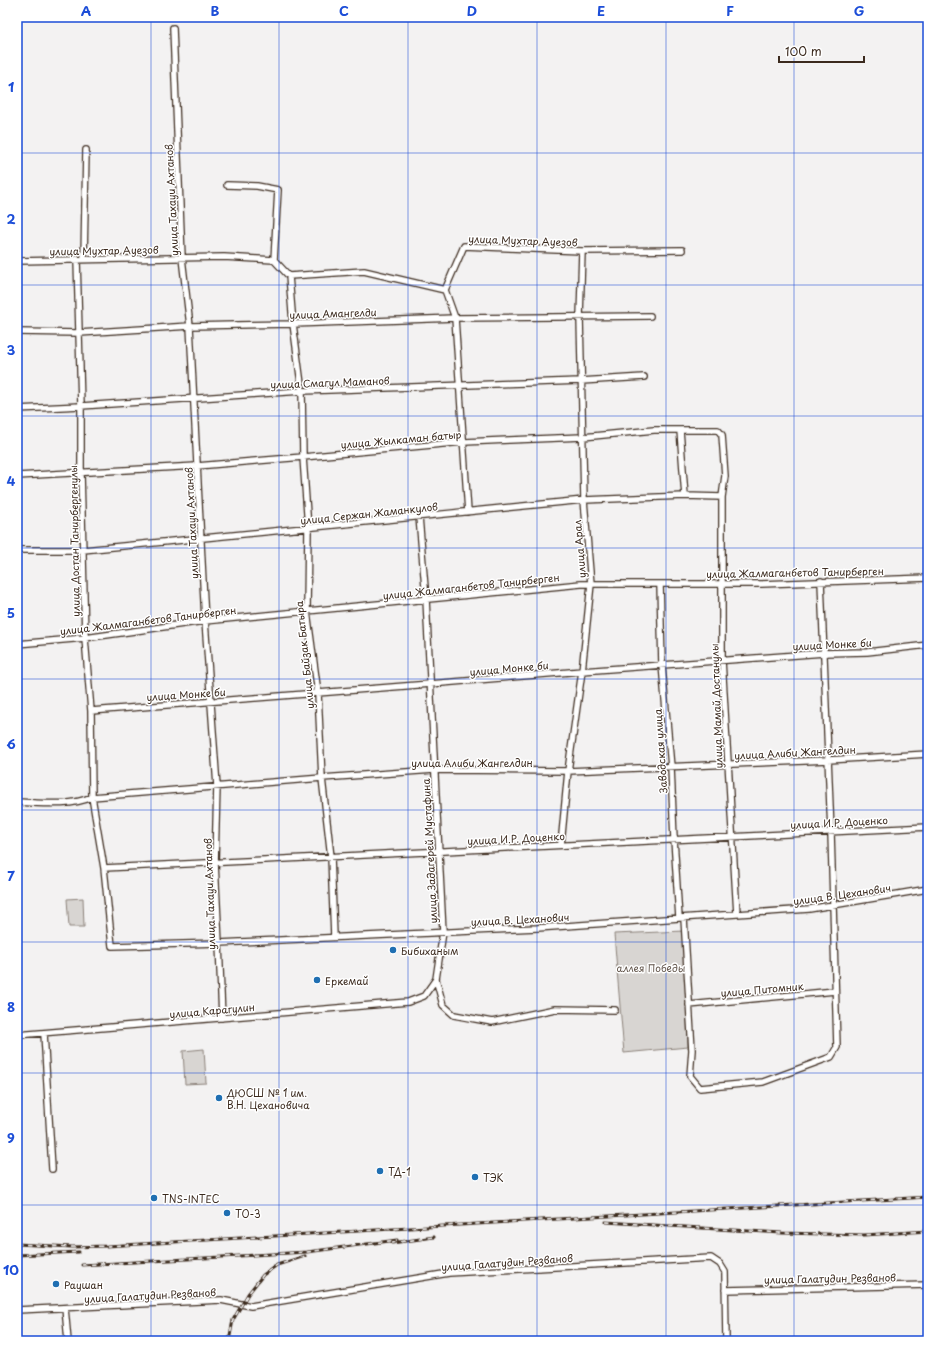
<svg xmlns="http://www.w3.org/2000/svg" width="945" height="1358" font-family="'Playpen Sans',sans-serif">
	<style>
		.green { fill: #d8d5d2; stroke: #8a8078 }
		.lines { fill: none; stroke-linecap: round; stroke-linejoin: round }
		.minor-casing { stroke: #3b2a1e; stroke-width: 8 }
		.minor { stroke: #fff; stroke-width: 5.5 }
		.rail-casing { stroke: #3b2a1e; stroke-width: 3 }
		.rail { stroke: #fff; stroke-width: 1.5; stroke-dasharray: 4.5; stroke-linecap: butt }
		.grid { fill: none; stroke: #1d4ed8; stroke-width: 1; stroke-opacity: 0.55 }
		.poi-dot { fill: #1f6fb2; stroke: #fff; stroke-width: 1.5 }
		.labels { text-anchor: middle; dominant-baseline: central; stroke-width: 3; stroke-linejoin: round; paint-order: stroke }
		.street-label { font-size: 10px; fill: #3b2a1e; stroke: #fff }
		.poi-label { font-size: 10px; fill: #3b2a1e; stroke: #fff; text-anchor: start }
		.park-label { font-size: 10px; fill: #62554b; stroke: #fff }
		.neatline { fill: none; stroke: #1d4ed8; stroke-width: 1.5 }
		.grid-label { font-size: 13px; text-anchor: middle; font-weight: bold; fill: #1d4ed8 }
	</style>
	<rect width="100%" height="100%" fill="#f3f2f2"/>
	<filter id="ink" filterUnits="userSpaceOnUse"><feTurbulence type="fractalNoise" baseFrequency=".025" numOctaves="2"/><feDisplacementMap in="SourceGraphic" scale="8" xChannelSelector="R" yChannelSelector="G"/><feConvolveMatrix kernelMatrix="1 2 1 2 8 2 1 2 1" color-interpolation-filters="sRGB"/></filter>
	<g filter="url(#ink)">
		<!-- green -->
		<path class="green" d="M83,898L84,927H69L67,899Z
			M684,931L688,1047L624,1053L614,934Z
			M204,1049L206,1083L185,1084L183,1051Z"/>
		<g class="lines">
			<!-- minor casing -->
			<g class="minor-casing">
				<path id="minor" d="M927,17H928
					M173,28L182,258L190,326L205,621L217,786L215,863L219,943L222,1018
					M227,185L257,186L278,190L274,260
					M77,259L81,406V473L85,638L91,711L92,797L104,868L112,946L219,943L537,928L809,909L928,889
					M84,259L86,150
					M17,261L224,257L274,260L289,276L364,271L445,290
					M289,276L293,324L302,391L303,457L308,528L307,611L318,693L322,778L331,857L334,937
					M445,290L464,246L582,251L682,250
					M445,290L455,318L468,512
					M17,332L79,333L190,326L293,324L455,318L650,316
					M17,409L81,406L302,391L581,381L644,377
					M680,430L685,496
					M17,476L197,466L303,457L464,442L583,437L654,430H718L722,435L725,476L722,497V660L737,914
					M17,550H83L584,500L685,496L722,497
					M660,584L662,665L671,767L674,839L679,918
					M17,644L85,638L205,621L581,584H761L928,578
					M91,711L430,684L582,671L824,653L867,652L928,645
					M17,802C42,803 69,807 92,797L322,778L434,770L568,771L828,760L928,754
					M561,845L568,771L582,671L591,584L584,500L580,317L582,251
					M104,868L928,827
					M684,918L692,1050L690,1076L700,1088L763,1082L831,1057L837,1047L831,832L821,581
					M436,979L443,1005L454,1015L492,1022L555,1009L615,1010
					M689,1005L835,991
					M44,1033L52,1169
					M17,1035L408,1002L424,996L436,979L443,932L426,599L419,517
					M725,1290L928,1285
					M65,1308L68,1341
					M17,1310L221,1300L251,1306L449,1273L711,1258L720,1264L725,1272L726,1341"/>
			</g>
			<!-- minor -->
			<use href="#minor" class="minor"/>
			<!-- rail casing -->
			<g class="rail-casing">
				<path id="rail" d="M606,1222L782,1233L864,1235L928,1231
					M392,1243L434,1237
					M17,1244L72,1247L107,1246L928,1197
					M17,1255L79,1252
					M82,1265L307,1252L397,1240
					M229,1341L233,1320L248,1294L263,1275L277,1265L305,1256"/>
			</g>
			<!-- rail -->
			<use href="#rail" class="rail"/>
		</g>
	</g>
	<!-- grid -->
	<path class="grid" d="M151,17V1341M279,17V1341M408,17V1341M537,17V1341M666,17V1341M794,17V1341M17,153H928M17,285H928M17,416H928M17,548H928M17,679H928M17,810H928M17,942H928M17,1073H928M17,1205H928"/>
	<!-- markers -->
	<g class="poi-dot">
		<circle cx="393" cy="950" r="4"/>
		<circle cx="317" cy="980" r="4"/>
		<circle cx="219" cy="1098" r="4"/>
		<circle cx="380" cy="1171" r="4"/>
		<circle cx="475" cy="1177" r="4"/>
		<circle cx="154" cy="1198" r="4"/>
		<circle cx="227" cy="1213" r="4"/>
		<circle cx="56" cy="1284" r="4"/>
	</g>
	<g class="labels">
		<!-- street labels -->
		<g class="street-label">
			<text transform="translate(171 200) rotate(-93)">улица Тахауи Ахтанов</text>
			<text transform="translate(523 240) rotate(2)">улица Мухтар Ауезов</text>
			<text transform="translate(104 250) rotate(-1)">улица Мухтар Ауезов</text>
			<text transform="translate(333 313) rotate(-2)">улица Амангелди</text>
			<text transform="translate(330 382) rotate(-2)">улица Смагул Маманов</text>
			<text transform="translate(401 439) rotate(-5)">улица Жылкаман батыр</text>
			<text transform="translate(369 513) rotate(-6)">улица Сержан Жаманкулов</text>
			<text transform="translate(191 523) rotate(-93)">улица Тахауи Ахтанов</text>
			<text transform="translate(74 541) rotate(-91)">улица Достан Танирбергенулы</text>
			<text transform="translate(579 549) rotate(-95)">улица Арал</text>
			<text transform="translate(795 572) rotate(-1)">улица Жалмаганбетов Танирберген</text>
			<text transform="translate(471 586) rotate(-6)">улица Жалмаганбетов Танирберген</text>
			<text transform="translate(148 620) rotate(-7)">улица Жалмаганбетов Танирберген</text>
			<text transform="translate(832 644) rotate(-3)">улица Монке би</text>
			<text transform="translate(304 655) rotate(-96)">улица Байзак Батыра</text>
			<text transform="translate(509 668) rotate(-5)">улица Монке би</text>
			<text transform="translate(186 694) rotate(-4)">улица Монке би</text>
			<text transform="translate(716 706) rotate(-92)">улица Мамай Достанулы</text>
			<text transform="translate(660 751) rotate(-94)">Заводская улица</text>
			<text transform="translate(795 752) rotate(-3)">улица Алиби Жангелдин</text>
			<text x="472" y="762">улица Алиби Жангелдин</text>
			<text transform="translate(839 822) rotate(-3)">улица И.Р. Доценко</text>
			<text transform="translate(516 838) rotate(-3)">улица И.Р. Доценко</text>
			<text transform="translate(429 851) rotate(-93)">улица Задагерей Мустафина</text>
			<text transform="translate(209 894) rotate(-92)">улица Тахауи Ахтанов</text>
			<text transform="translate(842 894) rotate(-8)">улица В. Цеханович</text>
			<text transform="translate(520 919) rotate(-3)">улица В. Цеханович</text>
			<text transform="translate(762 989) rotate(-5)">улица Питомник</text>
			<text transform="translate(212 1010) rotate(-5)">улица Карагулин</text>
			<text transform="translate(507 1262) rotate(-4)">улица Галатудин Резванов</text>
			<text transform="translate(830 1278) rotate(-1)">улица Галатудин Резванов</text>
			<text transform="translate(150 1295) rotate(-3)">улица Галатудин Резванов</text>
		</g>
		<!-- poi labels -->
		<g class="poi-label">
			<text x="401" y="950">Бибиханым</text>
			<text x="325" y="980">Еркемай</text>
			<text x="227" y="1092">ДЮСШ № 1 им.<tspan x="227" dy="12">В.Н. Цехановича</tspan></text>
			<text x="388" y="1171">ТД-1</text>
			<text x="483" y="1177">ТЭК</text>
			<text x="162" y="1198">TNS-INTEC</text>
			<text x="235" y="1213">ТО-3</text>
			<text x="64" y="1284">Раушан</text>
		</g>
		<!-- park labels -->
		<g class="park-label">
			<text x="651" y="967">аллея Победы</text>
		</g>
	</g>
	<!-- margin -->
	<rect width="945" height="1358" fill="none" stroke="#fff" stroke-width="44"/>
	<!-- scale -->
	<path d="M779 56v6h85v-6" fill="none" stroke="#3b2a1e" stroke-width="2"/>
	<text x="785" y="56" font-size="12" fill="#3b2a1e" stroke="#ffffff" stroke-width="3" paint-order="stroke">100 m</text>
	<rect x="22" y="22" width="901" height="1314" class="neatline"/>
	<g class="grid-label">
		<text x="86" y="16">A</text>
		<text x="215" y="16">B</text>
		<text x="344" y="16">C</text>
		<text x="472" y="16">D</text>
		<text x="601" y="16">E</text>
		<text x="730" y="16">F</text>
		<text x="859" y="16">G</text>
		<text x="11" y="92">1</text>
		<text x="11" y="224">2</text>
		<text x="11" y="355">3</text>
		<text x="11" y="486">4</text>
		<text x="11" y="618">5</text>
		<text x="11" y="749">6</text>
		<text x="11" y="881">7</text>
		<text x="11" y="1012">8</text>
		<text x="11" y="1143">9</text>
		<text x="11" y="1275">10</text>
	</g>
</svg>
